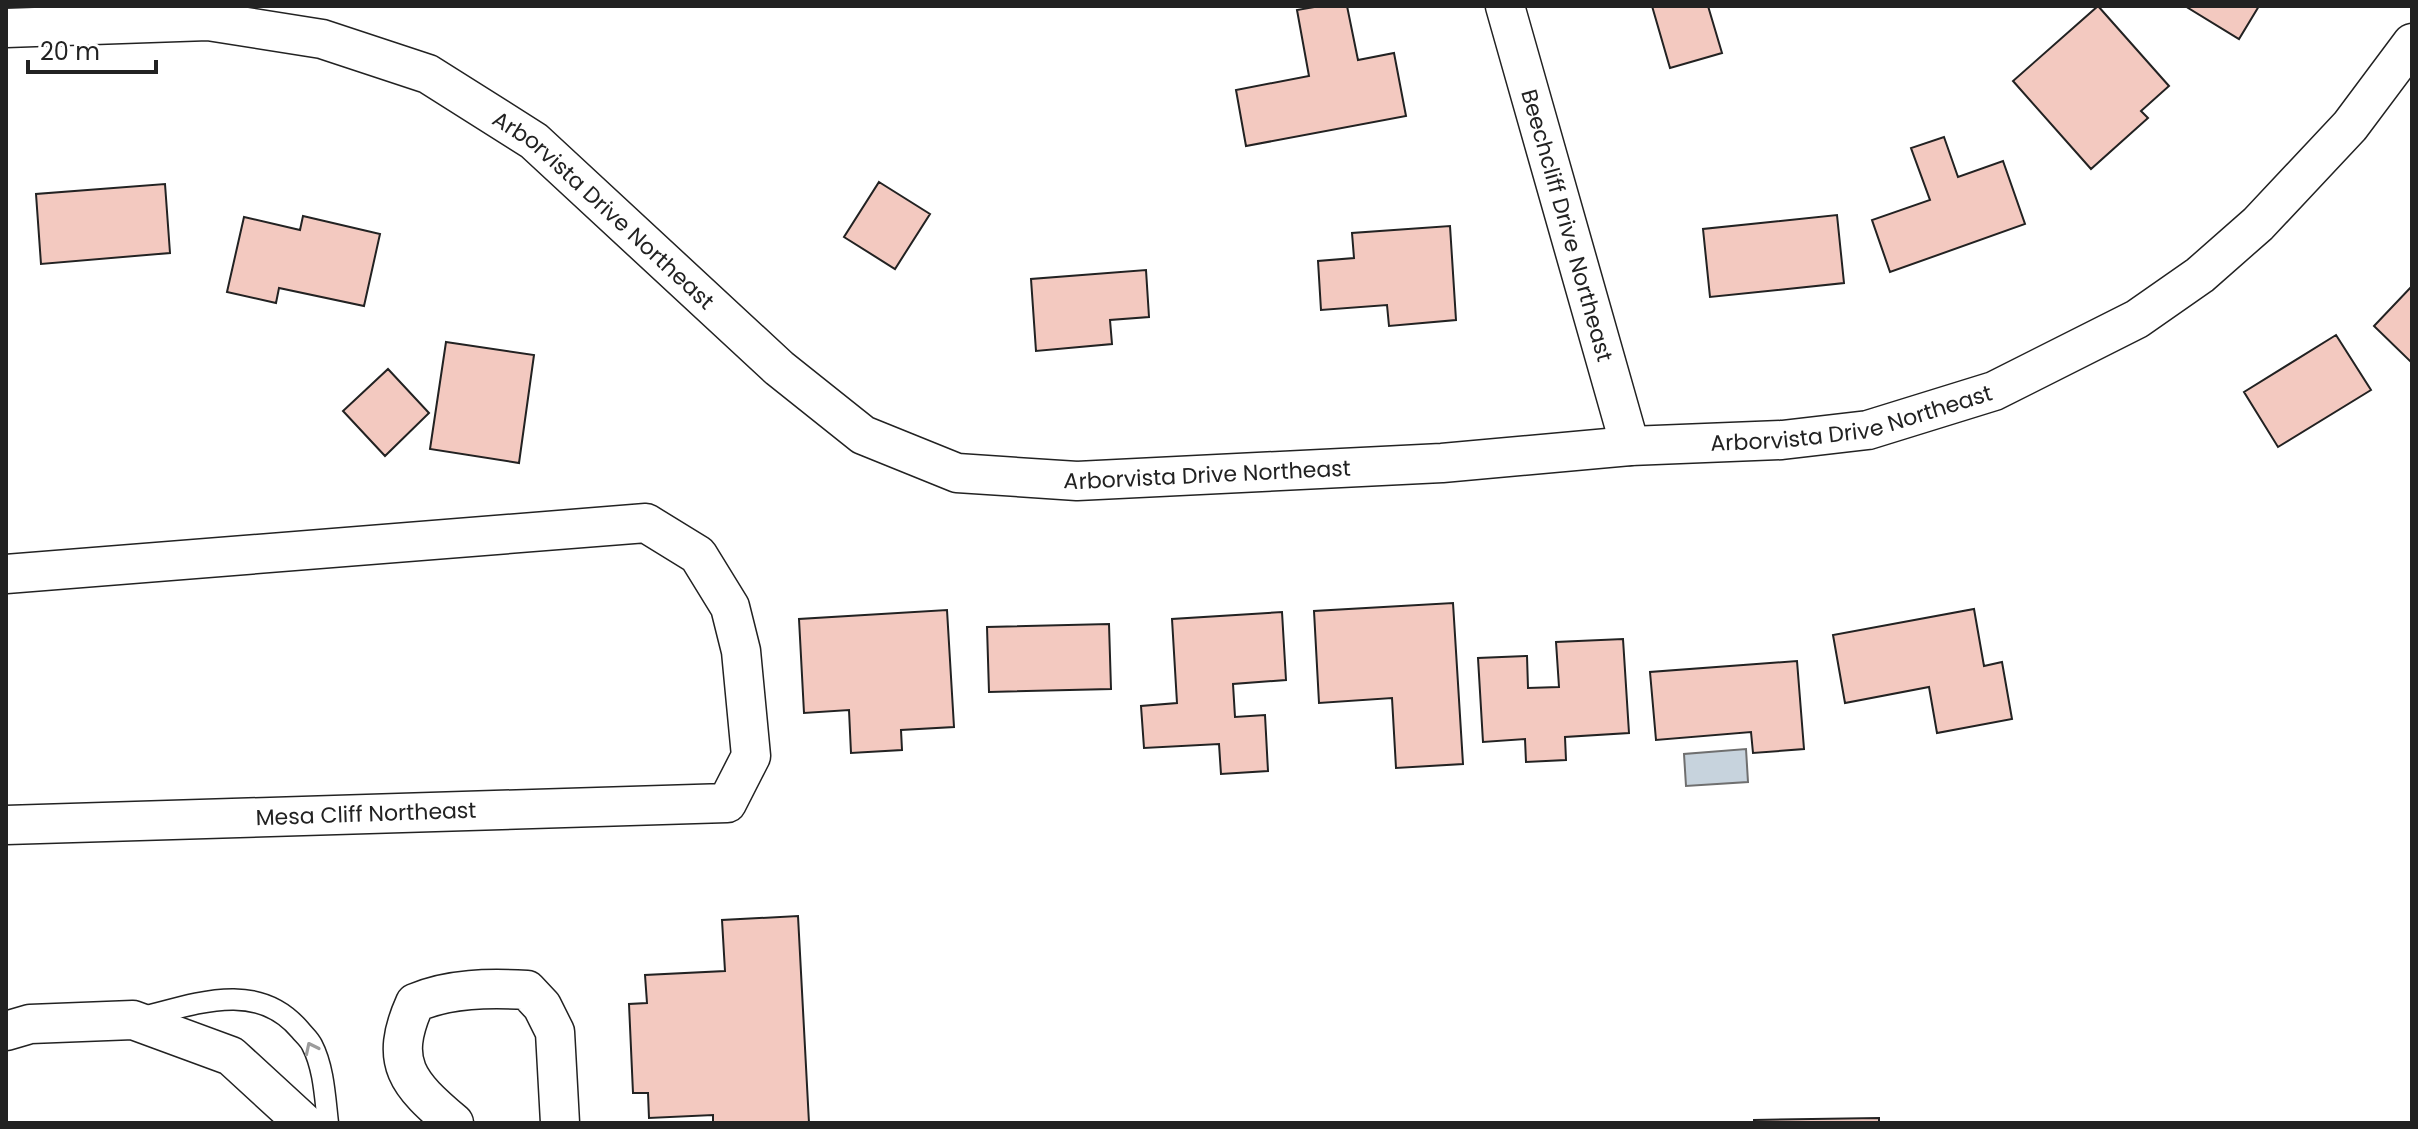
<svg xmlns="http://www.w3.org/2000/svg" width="2418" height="1129" font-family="Poppins,sans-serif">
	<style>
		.water { fill: #c7d3dd; stroke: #6f6f6f; stroke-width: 2 }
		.building { fill: #f3c9c0; stroke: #222; stroke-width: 2 }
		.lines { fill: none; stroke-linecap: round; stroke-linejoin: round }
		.service-casing { stroke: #222; stroke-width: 23 }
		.minor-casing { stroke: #222; stroke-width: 41 }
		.service { stroke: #fff; stroke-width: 20 }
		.minor { stroke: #fff; stroke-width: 38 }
		.oneway { stroke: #9c9c9c }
		.labels { text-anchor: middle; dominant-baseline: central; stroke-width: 6; stroke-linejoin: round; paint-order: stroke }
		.street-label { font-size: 22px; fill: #222; stroke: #fff }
	</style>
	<rect width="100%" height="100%" fill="#fff"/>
	<!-- water -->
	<path class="water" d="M1746,749L1748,782L1686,786L1684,754Z"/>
	<!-- building -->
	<path class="building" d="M1320,6H1347L1358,60L1394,53L1406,116L1246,146L1236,90L1309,76L1297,10Z
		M1652,6H1708L1722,53L1670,68Z
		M2098,6L2169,86L2141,111L2148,118L2091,169L2013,81Z
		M2185,6H2259L2239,39Z
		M1944,137L1958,177L2003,161L2025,224L1890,272L1872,220L1930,200L1911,148Z
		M879,182L930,214L895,269L844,237Z
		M165,184L170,253L41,264L36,194Z
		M1837,215L1844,283L1710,297L1703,229Z
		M303,216L380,234L364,306L279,288L276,303L227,292L244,217L300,230Z
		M1450,226L1456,320L1389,326L1387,305L1321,310L1318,261L1354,258L1352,233Z
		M1146,270L1149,317L1110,320L1112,344L1036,351L1031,279Z
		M2412,286V363L2374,326Z
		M2336,335L2371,390L2278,447L2244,392Z
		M446,342L534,355L519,463L430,449Z
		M388,369L429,413L385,456L343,411Z
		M1453,603L1463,764L1396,768L1392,698L1319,703L1314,611Z
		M1974,609L1984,666L2002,662L2012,719L1937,733L1929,687L1845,703L1833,635Z
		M947,610L954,727L901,730L902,750L851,753L849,710L804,713L799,619Z
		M1282,612L1286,680L1233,684L1235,717L1265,715L1268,771L1221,774L1219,744L1144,748L1141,706L1177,703L1172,619Z
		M1109,624L1111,689L989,692L987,627Z
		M1623,639L1629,733L1565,737L1566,760L1526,762L1525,739L1483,742L1478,658L1527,656L1528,688L1559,687L1556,642Z
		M1797,661L1804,749L1753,753L1751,732L1656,740L1650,672Z
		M798,916L809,1123H713V1115L649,1118L648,1093H633L629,1004L647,1003L645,975L725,971L722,920Z
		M1879,1118V1123H1754V1120Z"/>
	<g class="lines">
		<!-- service casing -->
		<g class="service-casing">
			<path id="service" d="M140,1018C195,1004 257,979 300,1030C304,1035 309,1039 312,1045C324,1068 325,1098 328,1123"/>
		</g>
		<!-- minor casing -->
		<g class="minor-casing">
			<g id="minor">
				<path id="s1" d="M1505,6L1630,446"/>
				<path id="s2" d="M6,28L208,21L322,39L428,74L534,141L779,368L863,435L957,473L1077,481L1442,463L1630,446L1782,440L1868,430L1994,391L2137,319L2200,275L2258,224L2350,126L2412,43"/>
				<path d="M6,574L646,523L698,555L730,607L741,651L751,756L727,803L6,825"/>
				<path d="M6,1031L30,1024L133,1020L231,1056L304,1123"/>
				<path d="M454,1123C408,1084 388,1063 415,1003C449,988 490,988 527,990L542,1006L555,1032L560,1123"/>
			</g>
		</g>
		<!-- service -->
		<use href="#service" class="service"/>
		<!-- minor -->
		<use href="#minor" class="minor"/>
	</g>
	<!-- one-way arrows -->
	<defs><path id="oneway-chevron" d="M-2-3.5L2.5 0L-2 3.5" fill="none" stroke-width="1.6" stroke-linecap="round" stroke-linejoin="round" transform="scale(2)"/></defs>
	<use class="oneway" href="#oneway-chevron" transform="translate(311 1048) rotate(-116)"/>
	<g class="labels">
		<!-- street labels -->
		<g class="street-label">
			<text stroke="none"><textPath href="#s2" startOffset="652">Arborvista Drive Northeast</textPath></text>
			<text stroke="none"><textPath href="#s1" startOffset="228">Beechcliff Drive Northeast</textPath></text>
			<text stroke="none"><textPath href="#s2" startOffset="1996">Arborvista Drive Northeast</textPath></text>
			<text stroke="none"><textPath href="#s2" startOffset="1348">Arborvista Drive Northeast</textPath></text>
			<text transform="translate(366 814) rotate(-2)">Mesa Cliff Northeast</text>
		</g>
	</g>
	<!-- border -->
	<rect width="2418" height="1129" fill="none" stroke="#222222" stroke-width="16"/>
	<!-- scale -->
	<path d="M28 60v12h128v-12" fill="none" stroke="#222222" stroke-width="4"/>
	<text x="40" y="60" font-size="24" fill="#222222" stroke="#ffffff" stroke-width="6" paint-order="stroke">20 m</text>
</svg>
